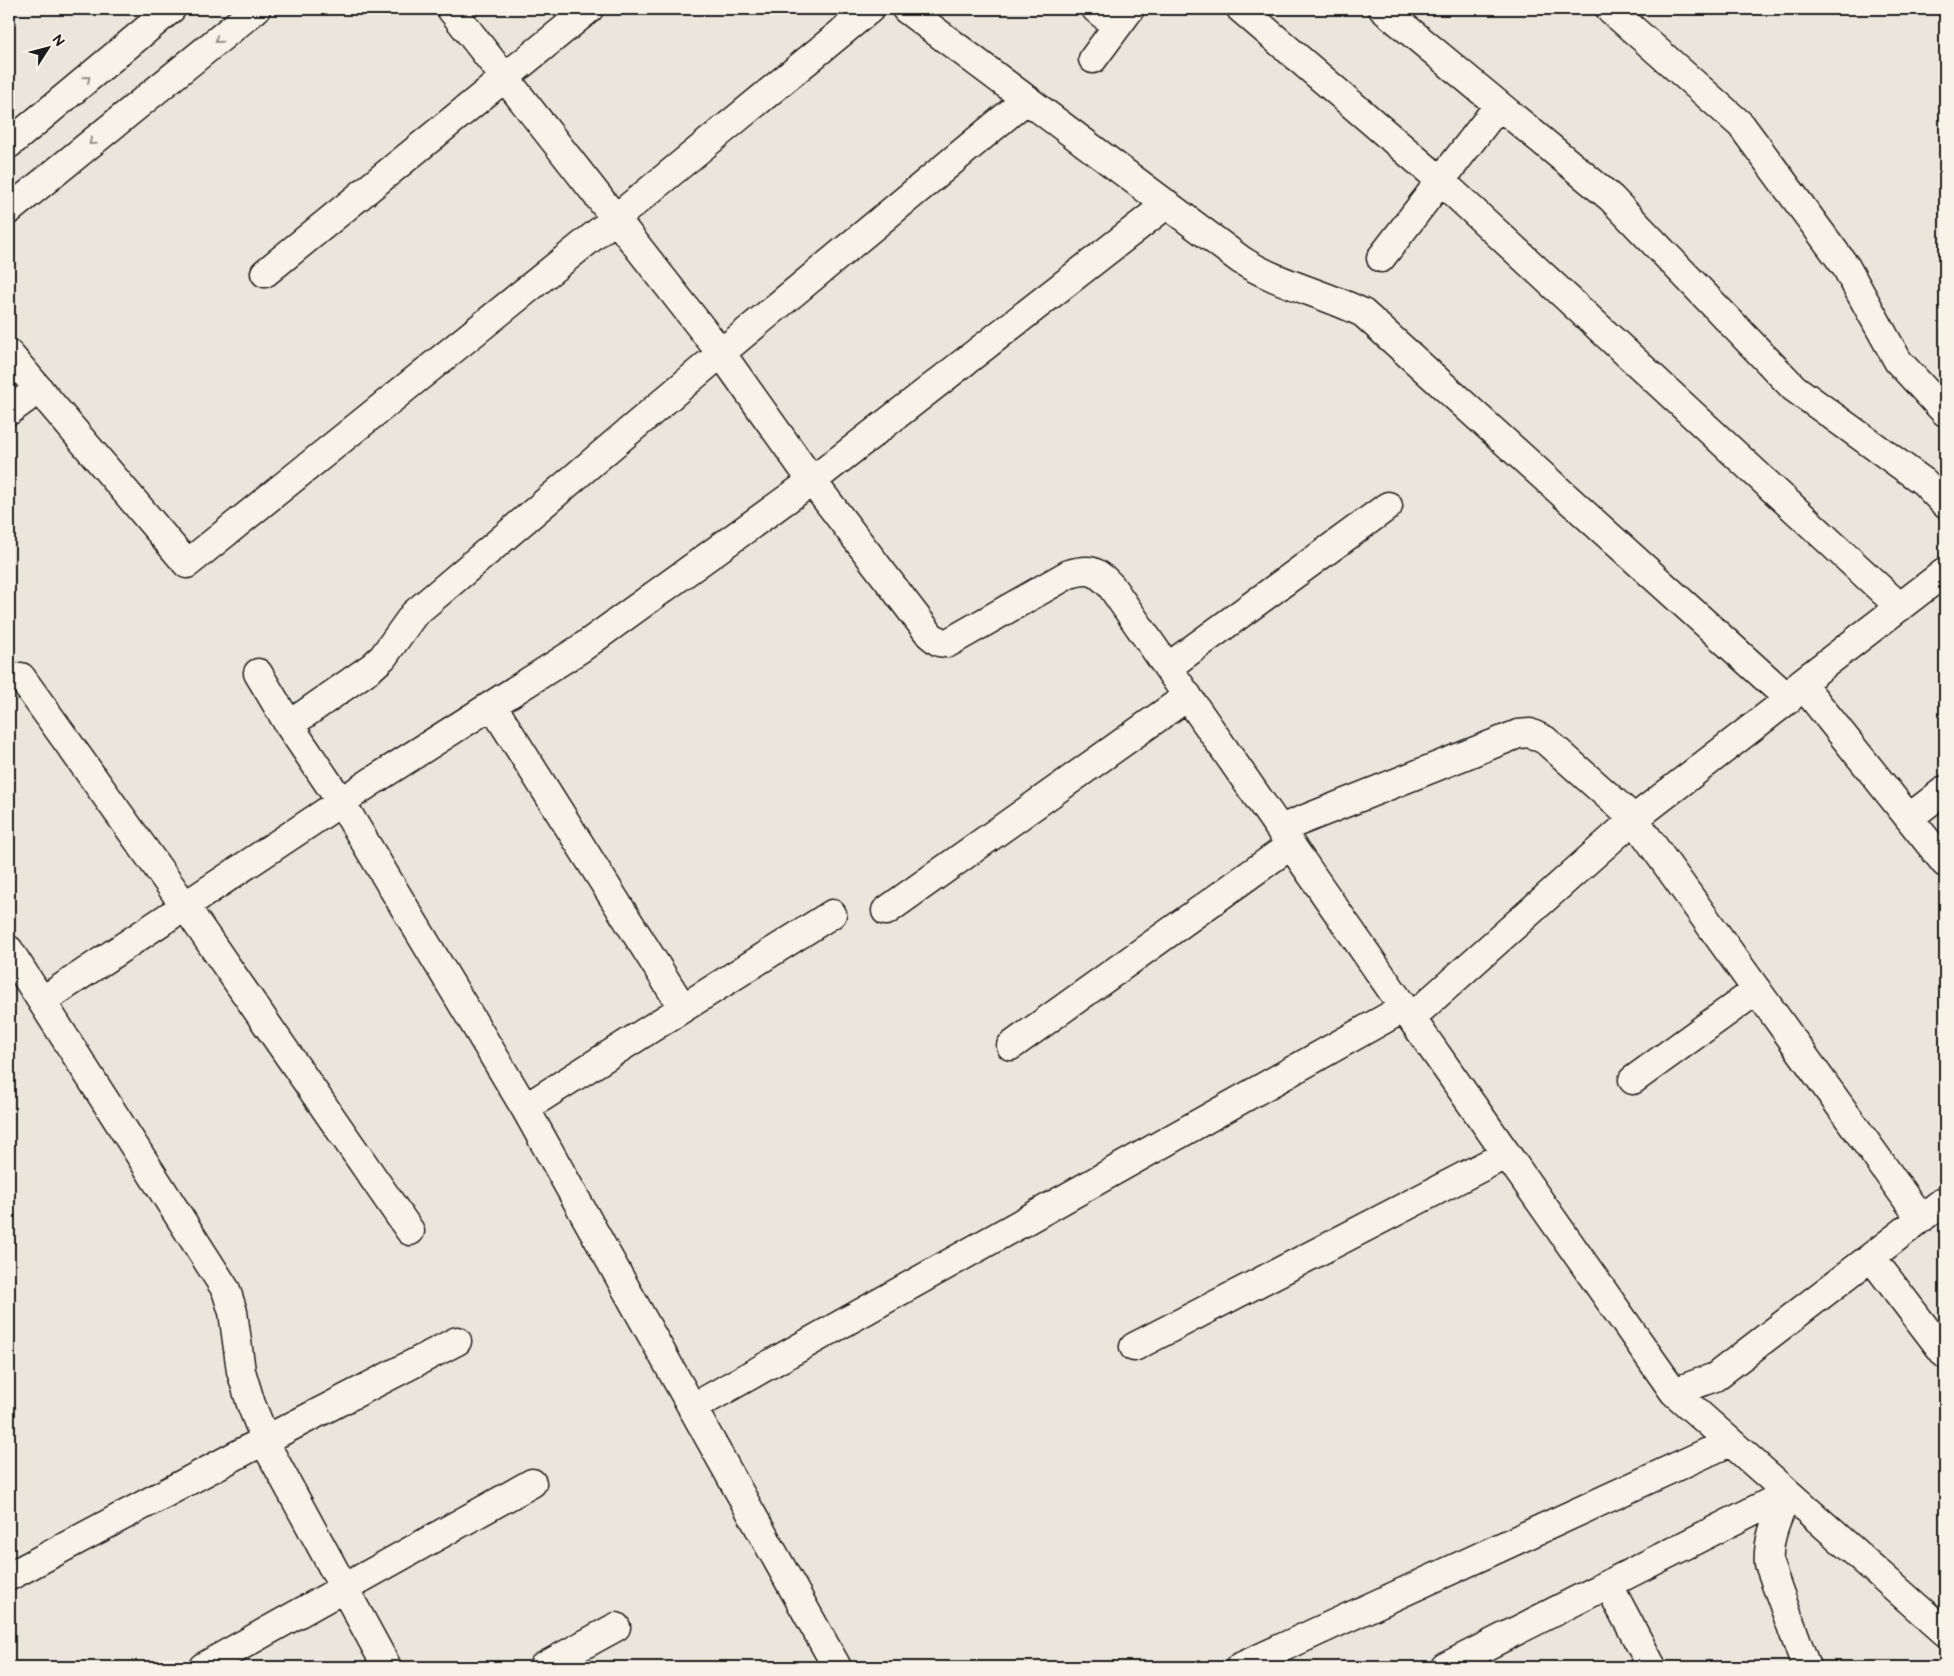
<svg xmlns="http://www.w3.org/2000/svg" width="1954" height="1676" font-family="'Balsamiq Sans',sans-serif">
	<style>
		.lines { fill: none; stroke-linecap: round; stroke-linejoin: round }
		.minor-casing { stroke: #1c1c1c; stroke-width: 31 }
		.minor { stroke: #f7f3e8; stroke-width: 28 }
		.oneway { stroke: #94928c }
	</style>
	<rect width="100%" height="100%" fill="#eae6dc"/>
	<filter id="ink" filterUnits="userSpaceOnUse"><feTurbulence type="fractalNoise" baseFrequency=".02" numOctaves="2"/><feDisplacementMap in="SourceGraphic" scale="10" xChannelSelector="R" yChannelSelector="G"/><feConvolveMatrix kernelMatrix="1 2 1 2 8 2 1 2 1" color-interpolation-filters="sRGB"/></filter>
	<g filter="url(#ink)">
		<g class="lines">
			<!-- minor casing -->
			<g class="minor-casing">
				<path id="minor" d="M451,9L721,353L812,481L930,635L939,642L948,643L1069,574C1090,568 1096,570 1111,586L1411,1018
					M906,9L1241,260C1278,284 1323,293 1363,313L1789,699
					M1096,9L1117,26
					M1241,9L1441,181L1900,607
					M1383,9L1611,198L1794,388L1924,482L1945,504
					M1610,9L1741,125L1846,267L1898,361L1945,412
					M1093,59L1130,9
					M9,144L171,9
					M9,210L256,9
					M1381,258L1499,105
					M265,273L589,9
					M9,354L187,564L616,218L870,9
					M9,411L39,389
					M1168,667L1388,506
					M258,673L289,725L341,802L525,1108L837,1667
					M21,677L185,906L410,1231
					M1801,683L1945,572
					M492,705L683,1008
					M289,725L372,667L383,657L414,614L721,353L1027,99
					M1909,818L1945,790
					M1280,829L1518,734L1530,733L1545,740L1634,819L1921,1219
					M1945,863L1801,683L1789,699L1634,819L1411,1018L1674,1392L1945,1632
					M886,911L1188,696
					M9,950L226,1290L233,1312L241,1371L251,1404L271,1454L387,1667
					M42,1001L371,782L580,649L812,481L1167,204
					M1011,1046L1291,845
					M1633,1080L1757,990
					M525,1108L832,914
					M1871,1257L1945,1354
					M1134,1347L1507,1154
					M1674,1392L1715,1377L1945,1200
					M692,1408L1404,1008
					M1788,1493C1778,1517 1767,1538 1769,1564L1806,1667
					M12,1575L265,1440L457,1341
					M1608,1584L1652,1667
					M203,1667L532,1483
					M543,1667L616,1627
					M1240,1667L1730,1442
					M1445,1667L1788,1493"/>
			</g>
			<!-- minor -->
			<use href="#minor" class="minor"/>
		</g>
		<!-- one-way arrows -->
		<defs><path id="oneway-chevron" d="M-2-3.5L2.5 0L-2 3.5" fill="none" stroke-width="1.6" stroke-linecap="round" stroke-linejoin="round" transform="scale(1.25)"/></defs>
		<g class="oneway">
			<use href="#oneway-chevron" transform="translate(218 40) rotate(141)"/>
			<use href="#oneway-chevron" transform="translate(87 79) rotate(-40)"/>
			<use href="#oneway-chevron" transform="translate(92 142) rotate(141)"/>
		</g>
	</g>
	<!-- margin -->
	<rect width="1954" height="1676" fill="none" stroke="#f7f3e8" stroke-width="30"/>
	<rect x="15" y="15" width="1924" height="1646" fill="none" stroke="#1c1c1c" stroke-width="2" filter="url(#ink)"/>
	<!-- north arrow -->
	<g transform="translate(48 48) rotate(54)" stroke="#f7f3e8" stroke-width="4" paint-order="stroke">
	<path d="M0-4L9 19L0 12L-9 19Z" fill="#1c1c1c"/>
	<text y="-8" font-size="14" font-weight="bold" text-anchor="middle" fill="#1c1c1c">N</text>
	</g>
</svg>
